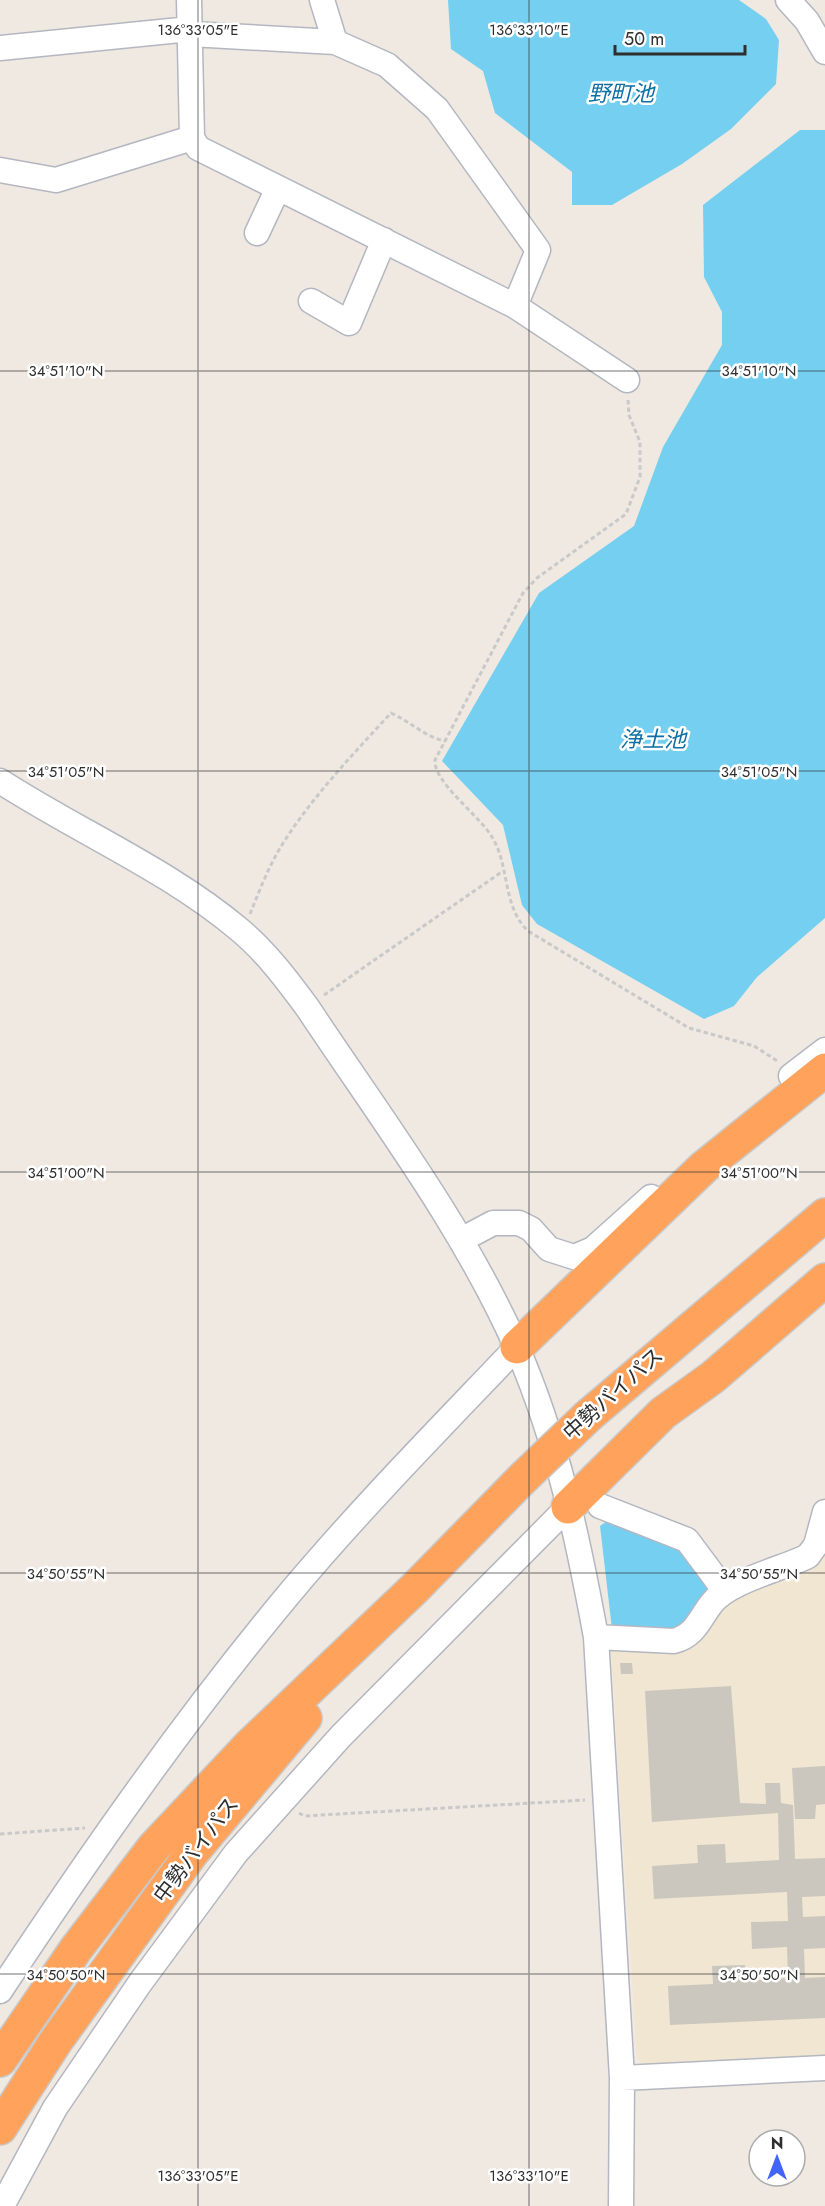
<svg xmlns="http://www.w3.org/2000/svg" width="825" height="2206" font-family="Jost,'Noto Sans JP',sans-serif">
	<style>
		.education { fill: #f0e6d1 }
		.water { fill: #75cff0 }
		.building { fill: #cbc7bf }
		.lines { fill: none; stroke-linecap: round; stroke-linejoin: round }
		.minor-casing { stroke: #b4b7c1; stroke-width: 27 }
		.highway-casing { stroke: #c9c9c9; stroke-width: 36 }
		.path { stroke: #c9c9c9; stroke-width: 3; stroke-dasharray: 4.5 3; stroke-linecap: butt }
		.minor { stroke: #fff; stroke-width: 24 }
		.highway { stroke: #ffa35c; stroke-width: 33 }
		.highway-bridge-casing { stroke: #c9c9c9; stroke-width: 36; stroke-linecap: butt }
		.highway-bridge { stroke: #ffa35c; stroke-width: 33 }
		.ticks { fill: none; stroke: #2e2e2e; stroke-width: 1.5; stroke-opacity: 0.45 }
		.labels { text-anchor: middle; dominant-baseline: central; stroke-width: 5; stroke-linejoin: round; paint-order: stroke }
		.street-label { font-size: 21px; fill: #2e2e2e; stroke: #fff }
		.water-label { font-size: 22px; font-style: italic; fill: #0d6fa3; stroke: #fff }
		.ticks-label { font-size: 15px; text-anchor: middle; fill: #2e2e2e; stroke: #fff; stroke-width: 5; stroke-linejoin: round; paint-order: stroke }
	</style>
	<rect width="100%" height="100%" fill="#efe9e1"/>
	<!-- education -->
	<path class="education" d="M825,1548V2058L647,2068L637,2057L611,1652L724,1601Z"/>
	<!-- water -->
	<path class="water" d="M448,0H739L766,19L779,40L776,84L731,129L682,164L612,205H572V172L495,113L483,71L451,49Z
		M800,130H825V918L757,977L734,1006L704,1019L537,924L522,905L503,825L442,761L539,593L634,526L663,447L722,345V312L704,277L703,205Z
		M607,1521L687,1552L711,1587L692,1616L672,1632L612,1629L600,1526Z"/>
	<!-- building -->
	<path class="building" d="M620,1663H632L633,1674H621Z
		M731,1686L740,1803L766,1804L765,1783H780L781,1803L793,1805L795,1859L825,1858V1896L802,1897L803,1917L825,1916V1948L804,1949L805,1978L825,1977V2018L670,2025L668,1986L713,1984L712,1966L745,1965L746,1981L788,1978L787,1947L752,1949L751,1922L788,1921L787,1892L654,1899L652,1866L698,1863L697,1845L725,1844L726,1863L779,1860L778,1813L652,1822L645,1691Z
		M825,1766V1804L816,1805L815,1819H795L792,1768Z"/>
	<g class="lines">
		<!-- minor casing -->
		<g class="minor-casing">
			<path id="minor" d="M189,0L192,138L198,148L515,306L538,250L437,109L387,65L335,42L191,34
				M322,0L335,42
				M788,0L807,21L825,52
				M0,48L190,29
				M0,170L56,180L192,138
				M257,233L278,188
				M311,301L349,323L384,240
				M515,306L627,380
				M0,781C79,832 169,870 241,931C266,952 287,980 307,1007C380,1117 463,1226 517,1348C557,1439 578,1539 596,1637L622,2078L621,2206
				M791,1076L825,1050
				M461,1240L493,1223H519L531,1229L549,1249L574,1257L593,1249L651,1197
				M600,1506L687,1540L725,1591
				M596,1637L674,1641C696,1635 699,1619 712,1603C729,1581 782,1569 808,1556L816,1545L825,1512
				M0,1991C90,1855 184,1720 289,1594C361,1508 440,1428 517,1347
				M622,2078L825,2068
				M2,2206L55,2108L140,1983L236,1853L341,1736L568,1507"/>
		</g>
		<!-- highway casing -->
		<g class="highway-casing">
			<path id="highway" d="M517,1347L704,1167L825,1070
				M588,1416L825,1215
				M568,1507L663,1413L713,1377L825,1280
				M0,2060L76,1949L154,1847L249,1746L415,1588L523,1478
				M0,2128L56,2041L191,1854L305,1718"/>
		</g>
		<!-- path -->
		<path class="path" d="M628,400L629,415L640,442V477L626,514L537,578L523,593L435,760C433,782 480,816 492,837C510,866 502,906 528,931L689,1028L754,1046L779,1062
			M250,914C260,889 270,863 285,840C315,794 354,753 391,713C411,722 425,737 445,741
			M324,995L503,871
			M299,1813L304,1816L585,1800
			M0,1834L85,1828"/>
		<!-- minor -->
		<use href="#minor" class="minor"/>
		<!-- highway -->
		<use href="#highway" class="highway"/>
		<!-- highway-bridge casing -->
		<g class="highway-bridge-casing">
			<path id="highway-bridge" d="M523,1478L588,1416"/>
		</g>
		<!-- highway-bridge -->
		<use href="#highway-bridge" class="highway-bridge"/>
	</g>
	<!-- ticks -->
	<path class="ticks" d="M198,0V2206M529,0V2206M0,371H825M0,771H825M0,1172H825M0,1573H825M0,1974H825"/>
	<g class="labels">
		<!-- street labels -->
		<g class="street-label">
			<text transform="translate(613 1394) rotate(-42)">中勢バイパス</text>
			<text transform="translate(196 1850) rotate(-53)">中勢バイパス</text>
		</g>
		<!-- water labels -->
		<g class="water-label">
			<text x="621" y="93">野町池</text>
			<text x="653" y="739">浄土池</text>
		</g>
	</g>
	<g class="ticks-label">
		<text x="198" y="35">136°33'05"E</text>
		<text x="529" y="35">136°33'10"E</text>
		<text x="66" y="376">34°51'10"N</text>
		<text x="759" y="376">34°51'10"N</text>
		<text x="66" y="777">34°51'05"N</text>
		<text x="759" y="777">34°51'05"N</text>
		<text x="66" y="1178">34°51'00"N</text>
		<text x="759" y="1178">34°51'00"N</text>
		<text x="66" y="1579">34°50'55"N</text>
		<text x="759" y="1579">34°50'55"N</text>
		<text x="66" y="1980">34°50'50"N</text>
		<text x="759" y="1980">34°50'50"N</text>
		<text x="198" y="2181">136°33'05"E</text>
		<text x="529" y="2181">136°33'10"E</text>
	</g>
	<!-- north arrow -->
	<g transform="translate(777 2158)"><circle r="28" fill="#ffffff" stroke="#ababab" stroke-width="1.5"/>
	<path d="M0-4.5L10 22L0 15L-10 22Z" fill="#4264fb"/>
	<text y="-9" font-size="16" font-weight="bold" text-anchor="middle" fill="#2e2e2e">N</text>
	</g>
	<!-- scale -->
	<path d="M615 45v9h130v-9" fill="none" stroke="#2e2e2e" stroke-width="3"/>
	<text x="624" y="45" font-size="18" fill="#2e2e2e" stroke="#ffffff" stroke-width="4.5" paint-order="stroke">50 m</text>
</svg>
